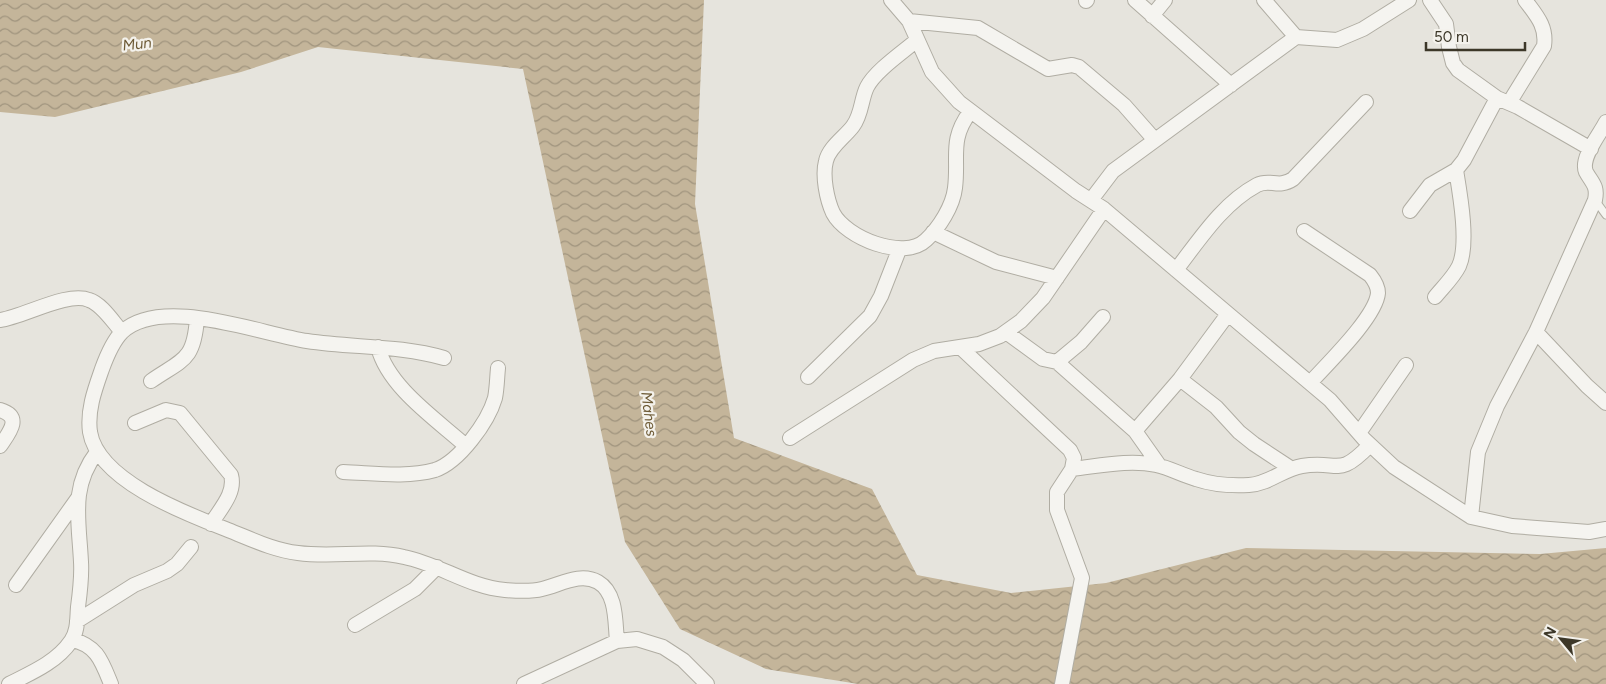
<svg xmlns="http://www.w3.org/2000/svg" width="1606" height="684" font-family="Figtree,sans-serif">
	<style>
		.water { fill: url(#water-waves) }
		.lines { fill: none; stroke-linecap: round; stroke-linejoin: round }
		.service-casing { stroke: #b0ada3; stroke-width: 9 }
		.minor-casing { stroke: #b0ada3; stroke-width: 16 }
		.service { stroke: #f5f4f0; stroke-width: 7 }
		.minor { stroke: #f5f4f0; stroke-width: 14 }
		.labels { text-anchor: middle; dominant-baseline: central; stroke-width: 4.5; stroke-linejoin: round; paint-order: stroke }
		.water-label { font-size: 15px; font-style: italic; fill: #6d5a35; stroke: #f4f2ec }
	</style>
	<defs>
		<pattern id="water-waves" width="16" height="10" patternUnits="userSpaceOnUse" patternTransform="scale(1.25)"><rect width="16" height="10" fill="#c4b59a"/><path d="M0 5q4-4 8 0t8 0" fill="none" stroke="#a0947e"/></pattern>
	</defs>
	<rect width="100%" height="100%" fill="#e6e4dd"/>
	<!-- water -->
	<path class="water" d="M0,0H704L695,204L734,438L872,489L917,575L1011,593L1106,583L1246,548L1540,554L1606,548V684H858L766,669L680,629L625,542L523,69L318,47L241,72L55,117L0,112Z"/>
	<g class="lines">
		<!-- service casing -->
		<g class="service-casing">
			<path id="service" d="M1595,200L1606,215"/>
		</g>
		<!-- minor casing -->
		<g class="minor-casing">
			<path id="minor" d="M891,0L909,21L932,72L959,102L1076,191L1104,209L1330,400L1364,439L1394,467L1471,517L1512,526L1589,532L1606,529
				M1135,0L1231,85
				M1264,0L1296,37
				M1430,0L1446,24L1449,47L1453,63L1458,70L1497,98L1518,107L1591,149
				M1086,1L1087,0
				M1152,16L1165,0
				M909,21L978,28L1048,69L1072,65L1079,67L1124,105L1154,139
				M917,40C903,52 875,71 867,87C861,99 862,114 853,126C845,137 829,147 826,161C822,176 827,200 833,213C846,238 904,261 926,240C939,228 953,206 955,188C959,157 949,140 970,112
				M1509,103L1544,46C1547,26 1536,15 1525,0
				M1091,200L1113,171L1296,37L1337,40L1363,29L1409,0
				M1410,211L1430,185L1456,170L1464,160L1497,98
				M1304,231L1370,275C1374,280 1378,286 1378,293C1376,317 1327,364 1310,383
				M933,232L996,262L1057,278
				M1176,270C1200,239 1222,204 1257,185C1270,178 1278,189 1293,179L1366,102
				M1435,297C1443,287 1453,278 1459,266C1469,244 1460,194 1456,170
				M0,320C23,317 68,291 89,300C102,304 113,322 122,332
				M1006,332L1043,359L1057,362L1081,342L1103,317
				M1536,332L1587,386L1606,403
				M378,347C388,387 436,419 466,446
				M961,348L1070,450L1074,458L1072,469L1057,492V510L1082,578L1062,684
				M444,358C399,345 353,348 307,341C260,334 162,295 122,332C113,341 106,358 102,369C95,389 87,410 90,432C98,481 187,514 228,530C251,539 273,550 298,553C334,558 369,549 404,557C439,564 469,587 505,590C517,591 530,592 542,589C560,585 580,572 598,582C617,593 615,622 617,641
				M1057,362L1135,431L1159,465
				M808,377L870,316L881,296L899,250
				M1180,379L1216,407L1239,432L1254,444L1292,469
				M151,381C183,359 194,361 197,318
				M0,410C23,417 9,433 0,446
				M135,423L166,410L180,413L231,475C236,493 220,509 211,524
				M1135,431L1180,379L1228,314
				M1359,433L1406,365
				M790,438L913,360L934,351L979,344L1000,336L1021,321L1043,298L1104,209
				M1072,469C1099,466 1130,459 1156,465C1170,468 1182,475 1196,479C1211,484 1232,486 1249,485C1269,484 1283,469 1302,466C1340,460 1337,479 1370,445
				M343,472C373,473 406,478 435,470C459,462 488,422 495,398C497,388 497,378 498,368
				M1471,517L1478,452L1497,406L1536,332L1595,200C1598,186 1592,183 1586,172C1580,158 1600,134 1606,122
				M16,585L78,498
				M77,621L134,585L167,571L177,564L191,547
				M355,625L415,589L437,567
				M72,640C97,645 102,662 111,684
				M9,684C31,673 57,662 71,641C78,631 77,619 78,607C80,592 82,577 81,562C79,520 70,487 97,452
				M524,684L617,641L637,639L663,647L683,660L707,684"/>
		</g>
		<!-- service -->
		<use href="#service" class="service"/>
		<!-- minor -->
		<use href="#minor" class="minor"/>
	</g>
	<g class="labels">
		<!-- water labels -->
		<g class="water-label">
			<text transform="translate(137 44) rotate(-6)">Mun</text>
			<text transform="translate(649 414) rotate(83)">Mahes</text>
		</g>
	</g>
	<!-- north arrow -->
	<g transform="translate(1561 639) rotate(299)" stroke="#f4f2ec" stroke-width="4" paint-order="stroke">
	<path d="M0-4L9 19L0 12L-9 19Z" fill="#3c3728"/>
	<text y="-8" font-size="14" font-weight="bold" text-anchor="middle" fill="#3c3728">N</text>
	</g>
	<!-- scale -->
	<path d="M1426 42v8h99v-8" fill="none" stroke="#3c3728" stroke-width="2.5"/>
	<text x="1434" y="42" font-size="15" fill="#3c3728" stroke="#f4f2ec" stroke-width="4" paint-order="stroke">50 m</text>
</svg>
